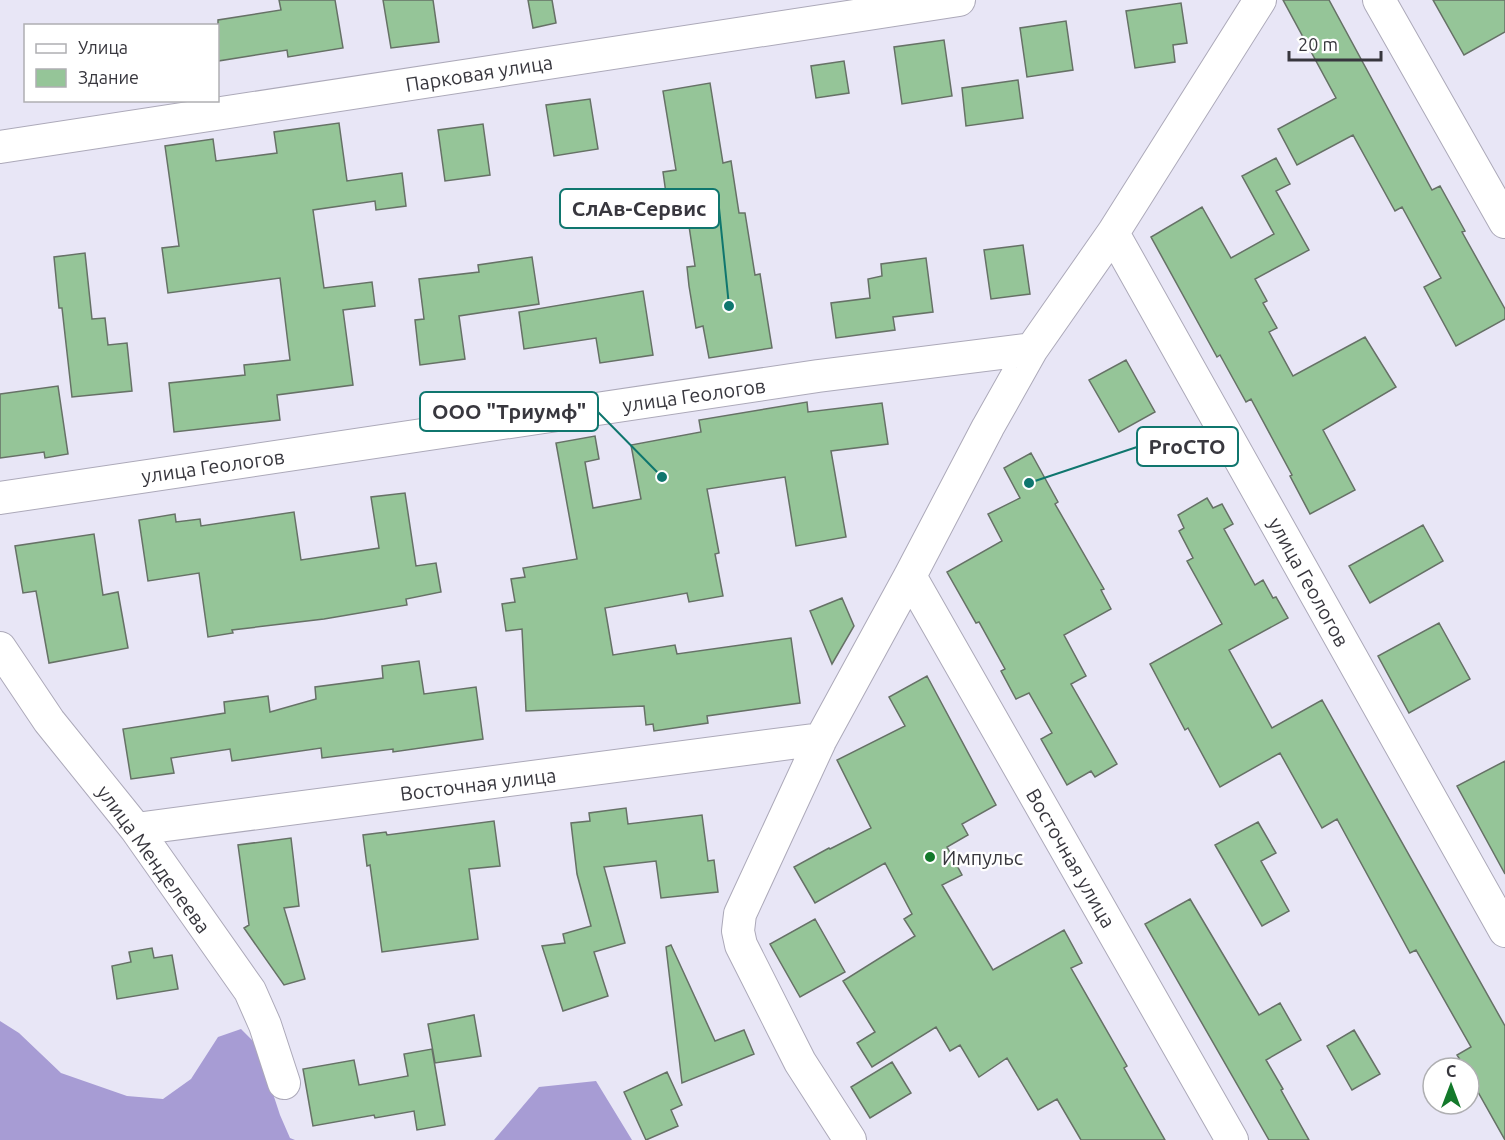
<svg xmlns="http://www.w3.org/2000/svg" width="1505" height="1140" font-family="Ubuntu,sans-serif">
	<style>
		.forest { fill: #a79cd4 }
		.building { fill: #95c598; stroke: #667166; stroke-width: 1.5 }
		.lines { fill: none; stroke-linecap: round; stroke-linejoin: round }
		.minor-casing { stroke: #aca9b9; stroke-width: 34 }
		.minor { stroke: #fff; stroke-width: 32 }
		.poi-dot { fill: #13792b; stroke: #fff; stroke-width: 2 }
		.labels { text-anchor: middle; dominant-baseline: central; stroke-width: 4.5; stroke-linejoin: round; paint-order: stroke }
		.street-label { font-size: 20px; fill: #38373e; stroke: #fff }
		.poi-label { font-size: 20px; fill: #38373e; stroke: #fff; text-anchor: start }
		.leader { fill: none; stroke: #0f766e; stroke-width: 2 }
		.callout-dot { fill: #0f766e; stroke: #fff; stroke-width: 2 }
		.callout { fill: #fff; stroke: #0f766e; stroke-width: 2 }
		.callout-label { font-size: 21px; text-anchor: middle; font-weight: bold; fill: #38373e }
	</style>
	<rect width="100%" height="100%" fill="#e8e6f6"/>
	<!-- forest -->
	<path class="forest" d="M0,1021L19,1033L61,1073L127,1096L163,1099L191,1079L218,1037L241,1029L257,1045L280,1115L290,1138L295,1140H0Z
		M596,1081L632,1140H494L539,1087Z"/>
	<!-- building -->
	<path class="building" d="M279,0H335L343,48L288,57L287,50L218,61V20L281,10Z
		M383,0H433L439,42L391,48Z
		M528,0H552L556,23L533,28Z
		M1283,0H1329L1432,190L1440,186L1465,231L1462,232L1505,309V319L1456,346L1424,287L1441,278L1402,207L1395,211L1353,135L1297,165L1278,129L1336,98Z
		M1433,0H1505V32L1464,55Z
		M1181,3L1187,43L1173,45L1175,62L1135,68L1126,11Z
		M1066,21L1073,70L1027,77L1020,28Z
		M944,40L952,96L902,104L894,47Z
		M844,61L849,93L816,98L811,66Z
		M1018,80L1023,118L966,126L962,88Z
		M710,83L723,163L731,161L739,213H745L755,275L760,274L772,348L709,358L703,326L696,328L689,286L687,267L695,266L686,206L668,208L663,172L676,170L663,91Z
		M590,99L598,149L554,156L546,105Z
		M339,123L347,181L402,173L406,206L376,210L375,201L313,210L324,288L372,282L375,306L343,310L353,385L277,395L280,420L174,432L169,383L245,375L244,365L290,360L280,278L168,293L162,248L179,246L165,146L213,139L216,161L277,153L274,132Z
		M483,124L490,175L445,181L438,130Z
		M1276,158L1290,184L1276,191L1309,250L1255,279L1267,301L1263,303L1277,328L1269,332L1293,376L1365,337L1396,387L1323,430L1355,490L1310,514L1290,476L1292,475L1251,399L1246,402L1220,355L1217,357L1151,237L1202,207L1231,258L1274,234L1242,176Z
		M1023,245L1030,294L991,299L984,250Z
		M85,253L92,319L105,318L108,345L127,343L132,391L72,397L62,308H59L54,257Z
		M532,257L539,304L459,316L465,359L420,365L415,320L424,319L419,279L479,272L478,265Z
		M926,258L933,312L893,317L895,330L836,338L831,303L870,298L868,279L882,276L881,264Z
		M643,291L653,355L600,363L596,338L524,349L519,312Z
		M1126,360L1155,412L1119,432L1089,380Z
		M58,386L68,454L45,458L44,452L0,458V394Z
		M807,402L808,412L882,403L888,444L831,451L846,537L796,546L785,477L707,489L719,553L715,554L723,596L689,602L687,593L605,608L613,655L675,645L677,654L791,638L800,703L707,716L708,723L654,731L653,724L646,725L644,706L526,711L522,629L506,631L502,604L515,602L511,579L525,577L523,568L577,559L556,443L595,436L599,459L585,462L593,508L641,499L631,445L701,432L699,420Z
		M1031,453L1058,502L1055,504L1104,589L1101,590L1111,609L1064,635L1086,676L1071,684L1117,764L1095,777L1091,771L1067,785L1041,739L1052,733L1029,693L1016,699L1001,671L1005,669L979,622L976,623L947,572L1002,541L988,514L1020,498L1004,468Z
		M405,493L416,566L436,563L441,592L406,599L407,605L324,619L232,630L233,633L208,637L199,573L148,581L139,520L175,514L176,522L200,519L201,526L294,512L301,560L379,548L371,497Z
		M1207,498L1213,508L1222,504L1233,524L1224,529L1255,585L1263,580L1273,598L1276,597L1288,618L1229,650L1272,728L1322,700L1505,1026V1140L1469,1076V1068H1465L1457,1055L1471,1047L1416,950L1410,953L1337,819L1322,828L1280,753L1220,787L1188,728L1185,730L1150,664L1222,624L1187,561L1193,558L1179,531L1184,528L1178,515Z
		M1423,525L1443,561L1370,603L1349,566Z
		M94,534L103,595L118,592L128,648L49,663L36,591L23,593L15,546Z
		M842,598L854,626L832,664L810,611Z
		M1439,623L1470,679L1409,713L1378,656Z
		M419,661L424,694L476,687L483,739L393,752V749L322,758L321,748L232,761L230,749L171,758L174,773L131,779L123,729L225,713L224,702L268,696L270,712L316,699L315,687L383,678L382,666Z
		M927,676L996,805L962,824L968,835L947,847L962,875L942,885L993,970L1064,930L1082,963L1071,968L1127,1066L1124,1068L1165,1140H1081L1057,1099L1038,1110L1007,1058L979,1077L960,1045L950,1051L936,1027L872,1067L857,1043L875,1032L843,981L915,936L904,919L912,914L885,863L815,903L794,867L829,848L830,849L871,828L837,760L905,726L889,697Z
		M1505,761V874L1457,786Z
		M626,808L628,824L702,815L708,861L714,860L718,892L661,898L656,861L604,867L625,943L594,952L608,996L563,1011L542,946L565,943L563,934L591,926L577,874L571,823L590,821L589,813Z
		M494,821L500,866L469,869L478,939L382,952L370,865L367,866L363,835L386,832L387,835Z
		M1258,822L1276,853L1261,861L1289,911L1262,926L1215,845Z
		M291,838L299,906L284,908L305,979L284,985L244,928L249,925L238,845Z
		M1190,899L1259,1015L1280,1003L1301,1040L1266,1060L1283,1089L1281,1090L1309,1140H1269L1145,924Z
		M815,919L845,972L800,997L770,944Z
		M671,945L715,1041L744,1030L754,1054L682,1083L666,947Z
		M152,948L154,958L172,955L178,989L117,999L112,966L131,962L129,952Z
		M474,1015L481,1056L435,1063L428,1024Z
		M1354,1030L1380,1074L1352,1090L1327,1046Z
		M432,1049L445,1125L417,1130L414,1111L375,1118L374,1115L313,1126L303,1069L354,1060L359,1085L408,1076L404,1054Z
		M892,1062L911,1093L870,1118L851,1087Z
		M667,1072L682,1105L671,1110L678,1126L646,1140L624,1092Z"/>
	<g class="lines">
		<!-- minor casing -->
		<g class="minor-casing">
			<path id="minor" d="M1379,0L1505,222
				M0,147L959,0
				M1113,233L1505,931
				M0,498L818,376L1032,349
				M910,576L1232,1140
				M0,648L49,721L136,829L250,991L265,1025L284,1083
				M136,829L821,739
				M850,1140L800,1062L741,945L738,931L740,914L821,739L910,576L988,427L1032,349L1113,233L1260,0"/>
		</g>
		<!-- minor -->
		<use href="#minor" class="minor"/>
	</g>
	<!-- markers -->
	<circle class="poi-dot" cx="930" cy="857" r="6"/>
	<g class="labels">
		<!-- street labels -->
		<g class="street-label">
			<text transform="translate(479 73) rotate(-9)">Парковая улица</text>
			<text transform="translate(694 395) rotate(-8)">улица Геологов</text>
			<text transform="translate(213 466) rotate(-8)">улица Геологов</text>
			<text transform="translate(1309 582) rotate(61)">улица Геологов</text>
			<text transform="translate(478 784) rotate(-7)">Восточная улица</text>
			<text transform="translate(1071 858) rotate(60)">Восточная улица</text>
			<text transform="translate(154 859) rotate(54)">улица Менделеева</text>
		</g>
		<!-- poi labels -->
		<g class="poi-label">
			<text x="942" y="857">Импульс</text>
		</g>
	</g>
	<!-- callouts -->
	<path class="leader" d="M729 306L719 208M662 477L598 412M1029 483L1137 447"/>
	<g class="callout-dot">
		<circle cx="729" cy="306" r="6"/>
		<circle cx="662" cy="477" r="6"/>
		<circle cx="1029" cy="483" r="6"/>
	</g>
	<g class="callout">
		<rect x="560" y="189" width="159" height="39" rx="6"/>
		<rect x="420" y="392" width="178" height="39" rx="6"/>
		<rect x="1137" y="427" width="101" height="39" rx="6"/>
	</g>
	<g class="callout-label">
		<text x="639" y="216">СлАв-Сервис</text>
		<text x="509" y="419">ООО "Триумф"</text>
		<text x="1187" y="454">ProСТО</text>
	</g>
	<!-- legend -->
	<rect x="24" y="24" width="195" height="78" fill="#ffffff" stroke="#afafb2" stroke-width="1.5"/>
	<rect x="36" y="44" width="30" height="9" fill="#ffffff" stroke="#afafb2" stroke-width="1.5"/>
	<text x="78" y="54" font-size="18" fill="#38373e">Улица</text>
	<rect x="36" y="69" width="30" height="18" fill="#95c598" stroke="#afafb2" stroke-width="1.5"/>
	<text x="78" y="84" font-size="18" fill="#38373e">Здание</text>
	<!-- north arrow -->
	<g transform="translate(1451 1086)"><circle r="28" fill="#ffffff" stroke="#afafb2" stroke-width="1.5"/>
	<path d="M0-4.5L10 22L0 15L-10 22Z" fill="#13792b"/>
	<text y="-9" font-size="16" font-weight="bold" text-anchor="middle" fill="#38373e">С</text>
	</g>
	<!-- scale -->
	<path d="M1289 51v9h92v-9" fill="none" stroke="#38373e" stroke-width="3"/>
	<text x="1298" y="51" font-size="18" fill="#38373e" stroke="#ffffff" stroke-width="4.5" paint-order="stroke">20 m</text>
</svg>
